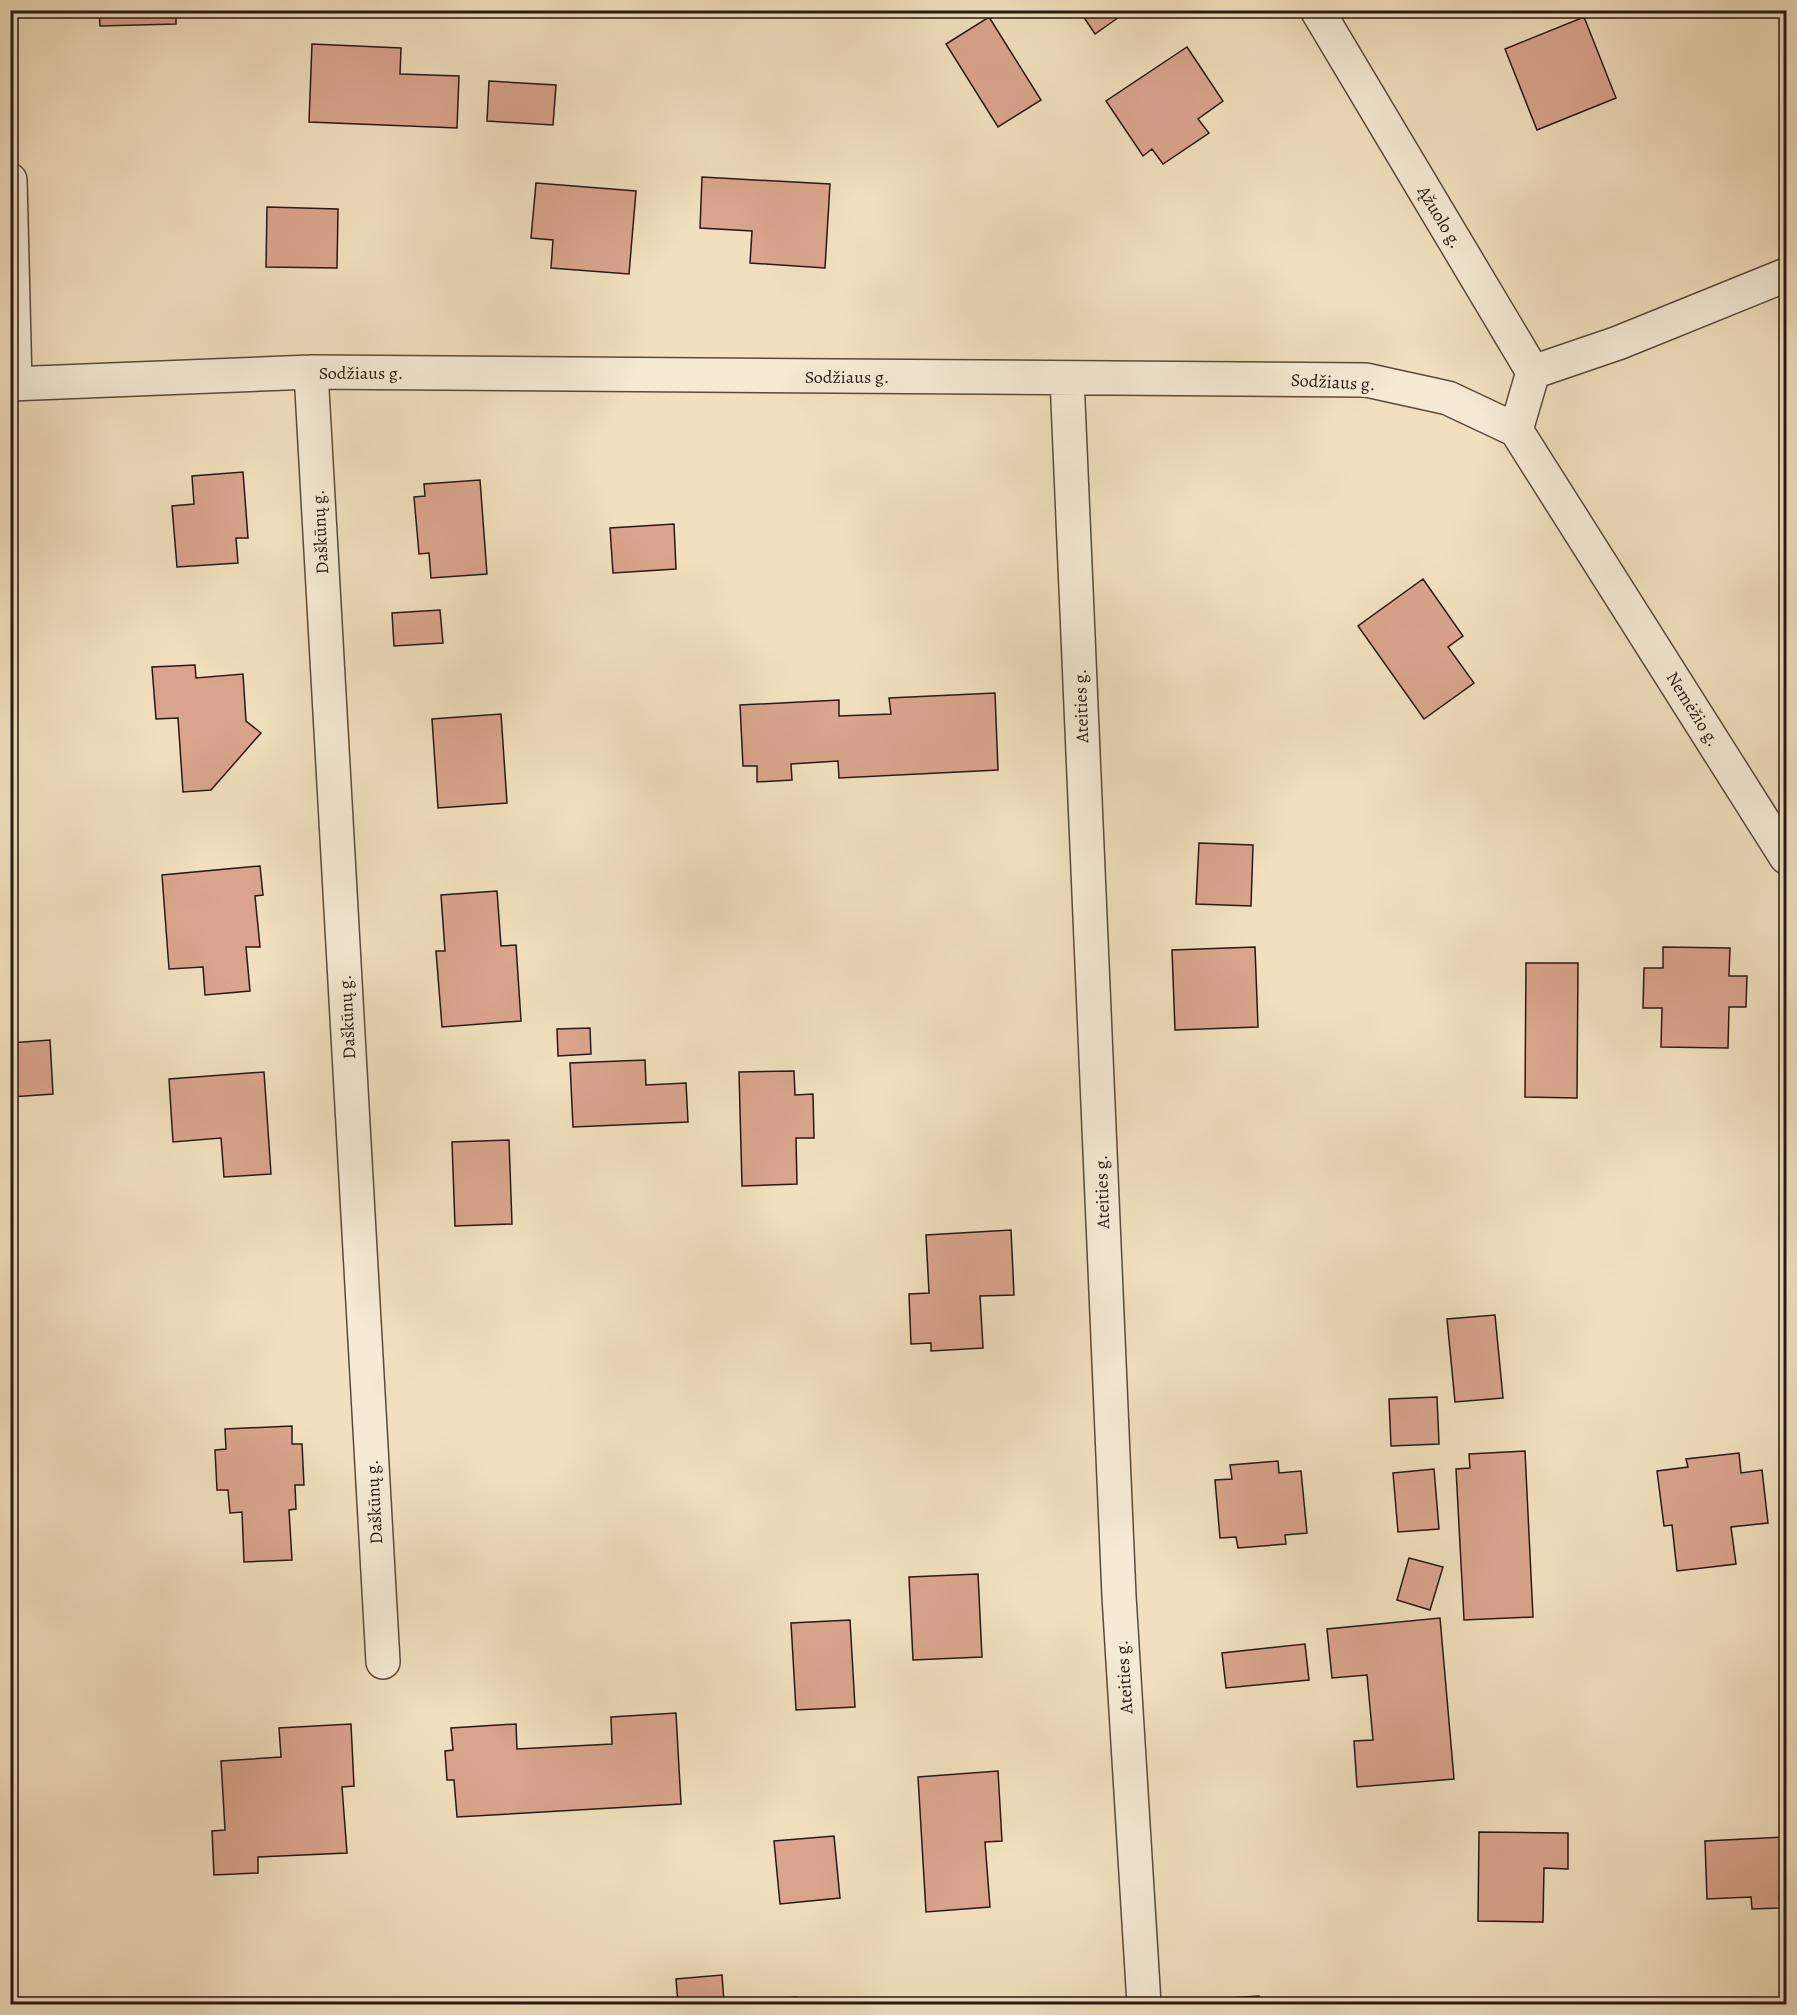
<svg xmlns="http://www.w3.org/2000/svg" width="1797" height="2015" font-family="Alegreya,serif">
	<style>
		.building { fill: #daa48e; stroke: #281912; stroke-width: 1.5 }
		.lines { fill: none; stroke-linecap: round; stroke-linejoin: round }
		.street-casing { stroke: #5a4a3d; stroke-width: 36 }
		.street { stroke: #f6ead5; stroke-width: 33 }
		.labels { text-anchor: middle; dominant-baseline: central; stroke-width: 6; stroke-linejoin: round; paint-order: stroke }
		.street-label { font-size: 18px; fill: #281912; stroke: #f6ead5 }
	</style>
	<rect width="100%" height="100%" fill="#f1dfbf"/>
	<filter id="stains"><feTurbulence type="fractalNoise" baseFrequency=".00333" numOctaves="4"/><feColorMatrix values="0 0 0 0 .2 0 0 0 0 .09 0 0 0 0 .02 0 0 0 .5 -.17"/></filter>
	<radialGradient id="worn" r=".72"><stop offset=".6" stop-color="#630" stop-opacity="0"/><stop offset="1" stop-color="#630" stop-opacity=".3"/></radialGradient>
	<!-- building -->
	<path class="building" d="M99,10H176V24L100,26Z
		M310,10H356V15L310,13Z
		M1079,10H1129L1095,34Z
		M989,17L1041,100L998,127L946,44Z
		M1584,17L1616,98L1537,130L1505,49Z
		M312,44L401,48L400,74L459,76L457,128L309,122Z
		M1187,47L1223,101L1198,119L1209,133L1163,164L1152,149L1143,156L1106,101Z
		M489,81L556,85L553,125L487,121Z
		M702,177L830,184L825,268L750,263L752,231L700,228Z
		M536,183L636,191L629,274L551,268L553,240L531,238Z
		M267,207L338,209L337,268L266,267Z
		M243,472L248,538H236L238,563L177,567L172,506L194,504L192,476Z
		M480,480L487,574L431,578L429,553L419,554L414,497L425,496L424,484Z
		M674,524L676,569L613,573L610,528Z
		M1423,579L1463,636L1448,647L1474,683L1424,719L1358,626Z
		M440,610L443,643L394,646L392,613Z
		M195,665L196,678L243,674L246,721L261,733L211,790L183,792L178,718L156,719L152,667Z
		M995,693L998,770L839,778L838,761L791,764L792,780L757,782V766H743L740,705L839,700V716L891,714L889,698Z
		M501,714L507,803L438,808L432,719Z
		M1199,843L1253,845L1251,906L1196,904Z
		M260,866L263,895L255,896L260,947H246L250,991L205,995L203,967L169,969L162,875Z
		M497,891L501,946L516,945L521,1021L442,1027L436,951H445L441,895Z
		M1255,947L1258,1027L1175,1030L1172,950Z
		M1663,947L1730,948L1729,976H1747L1746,1007H1729L1728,1048L1661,1047L1662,1008H1643L1644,968H1663Z
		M1526,963H1578L1577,1098L1525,1097Z
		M590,1028L591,1054L558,1056L557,1029Z
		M50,1040L53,1094L11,1097L10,1043Z
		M645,1060L646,1085L686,1083L688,1122L573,1127L570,1063Z
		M794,1071L795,1095L813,1094L814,1138H796L797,1184L742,1186L739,1072Z
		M264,1072L271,1174L224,1177L221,1138L173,1142L169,1079Z
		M509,1140L512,1224L455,1226L452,1142Z
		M1011,1230L1014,1295L980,1296L983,1348L931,1351V1343L911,1344L909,1294L929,1293L926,1235Z
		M1495,1315L1503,1398L1455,1402L1447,1319Z
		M1437,1397L1439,1444L1391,1446L1389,1399Z
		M292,1426V1444H302L304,1485H295L296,1509L289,1510L292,1560L244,1562L242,1512L230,1513L228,1490H217L215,1450L226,1449L225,1429Z
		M1525,1451L1533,1617L1464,1620L1456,1469L1470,1468L1469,1454Z
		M1739,1453L1741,1473L1762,1470L1768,1523L1731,1527L1736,1564L1677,1571L1672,1525L1664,1526L1657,1471L1688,1467L1686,1459Z
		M1278,1461L1279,1473L1301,1471L1307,1533L1285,1535L1286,1544L1238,1548L1236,1537L1220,1538L1215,1480L1232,1479L1230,1465Z
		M1434,1469L1439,1529L1398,1532L1393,1473Z
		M1409,1558L1443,1567L1430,1610L1397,1600Z
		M978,1574L982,1657L913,1660L909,1577Z
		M1440,1618L1454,1779L1357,1787L1354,1741L1373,1740L1367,1675L1332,1678L1327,1629Z
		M850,1620L855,1707L796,1710L791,1623Z
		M1305,1644L1309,1680L1226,1688L1222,1653Z
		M676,1713L681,1804L457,1817L454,1780H447L445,1751L453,1750L451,1728L516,1724L517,1749L612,1744L611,1717Z
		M351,1724L354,1786L342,1787L347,1853L258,1857V1873L214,1875L212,1831L225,1830L221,1761L281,1757L279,1728Z
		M998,1771L1002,1841L985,1842L990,1907L926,1912L918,1777Z
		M1479,1832L1568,1833V1869L1544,1868L1543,1922L1478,1921Z
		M834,1836L840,1898L780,1904L774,1841Z
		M1786,1837V1895L1779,1896L1780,1908L1752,1909L1751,1897L1707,1899L1705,1841Z
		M722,1975L724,2002L797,1997L798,2004H678L676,1979Z
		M1259,1996L1260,2004H1213V1999Z"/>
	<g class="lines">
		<!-- street casing -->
		<g class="street-casing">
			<path id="street" d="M1317,10L1533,372L1516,430
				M10,180L15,384
				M311,372L383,1662
				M1533,372L1618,343L1786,275
				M1067,378L1119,1596L1144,2004
				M10,384L311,372L1366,380L1448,398L1516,430L1786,857"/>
		</g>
		<!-- street -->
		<use href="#street" class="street"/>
	</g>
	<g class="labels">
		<!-- street labels -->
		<g class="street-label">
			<text transform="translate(1440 217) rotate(59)">Ąžuolo g.</text>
			<text x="361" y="373">Sodžiaus g.</text>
			<text x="847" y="377">Sodžiaus g.</text>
			<text transform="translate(1333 382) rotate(3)">Sodžiaus g.</text>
			<text transform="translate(320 532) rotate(-93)">Daškūnų g.</text>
			<text transform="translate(1081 706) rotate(-92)">Ateities g.</text>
			<text transform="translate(1693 709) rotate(58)">Nemėžio g.</text>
			<text transform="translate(347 1017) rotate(-93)">Daškūnų g.</text>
			<text transform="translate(1102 1192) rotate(-92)">Ateities g.</text>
			<text transform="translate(374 1502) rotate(-93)">Daškūnų g.</text>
			<text transform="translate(1124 1677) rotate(-94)">Ateities g.</text>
		</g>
	</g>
	<!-- margin -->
	<rect width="1797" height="2015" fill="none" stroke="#f1dfbf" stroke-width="36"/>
	<rect x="12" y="12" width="1773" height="1991" fill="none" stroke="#281912" stroke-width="3"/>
	<rect x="18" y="18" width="1761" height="1979" fill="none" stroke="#281912" stroke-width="1.5"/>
	<rect width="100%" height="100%" filter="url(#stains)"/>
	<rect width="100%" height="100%" fill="url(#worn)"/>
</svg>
